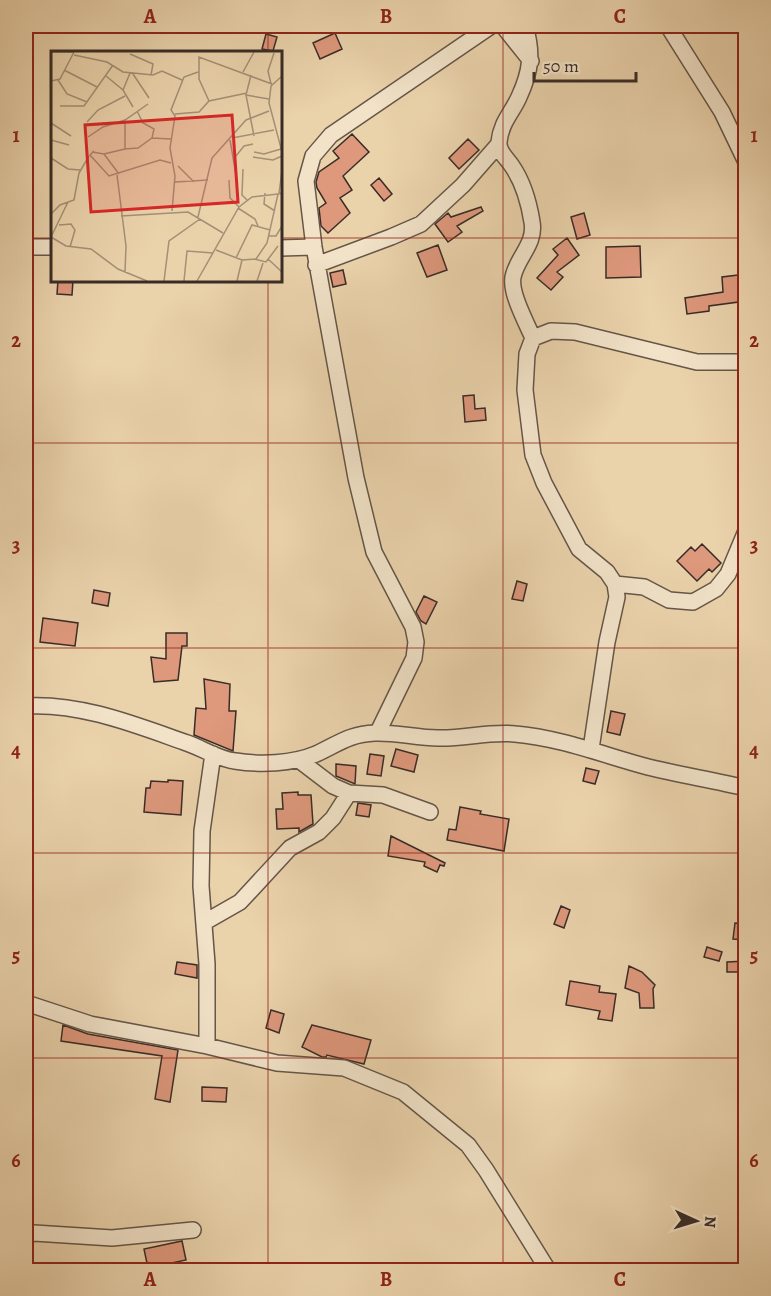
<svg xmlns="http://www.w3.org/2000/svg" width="771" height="1296" font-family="Alegreya,serif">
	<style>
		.building { fill: #de987c; stroke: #392c27; stroke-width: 1.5 }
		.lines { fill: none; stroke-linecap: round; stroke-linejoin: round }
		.minor-casing { stroke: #655648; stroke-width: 18 }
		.minor { stroke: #f1e2c8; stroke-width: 15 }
		.grid { fill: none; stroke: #8f2418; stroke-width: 1.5; stroke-opacity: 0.55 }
		.inset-road { fill: none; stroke: #a39076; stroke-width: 1.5 }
		.view { fill: #d62828; fill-opacity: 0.15; stroke: #d62828; stroke-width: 3 }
		.inset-edge { fill: none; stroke: #392c27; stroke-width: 3 }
		.neatline { fill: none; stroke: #8f2418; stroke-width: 2 }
		.grid-label { font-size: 20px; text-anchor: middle; font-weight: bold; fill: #8f2418 }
	</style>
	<rect width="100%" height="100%" fill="#ead2ab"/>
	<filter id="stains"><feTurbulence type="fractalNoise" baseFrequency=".00333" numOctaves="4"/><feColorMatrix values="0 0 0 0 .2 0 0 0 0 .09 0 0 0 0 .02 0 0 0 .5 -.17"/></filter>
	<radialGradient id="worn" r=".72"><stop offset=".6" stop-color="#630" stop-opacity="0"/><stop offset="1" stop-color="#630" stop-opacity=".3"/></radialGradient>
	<!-- building -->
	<path class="building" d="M335,33L342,49L320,59L313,43Z
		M266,34L277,37L273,51L262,49Z
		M352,134L369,152L343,176L352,190L340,198L350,213L328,233L321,226L319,208L326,203L317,188L316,182L319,172L339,158L333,151Z
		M468,139L479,150L459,169L449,158Z
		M379,178L392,194L384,201L371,185Z
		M481,207L483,211L457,226L462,232L448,242L435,224L448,213L451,217Z
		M584,213L590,235L577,239L571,217Z
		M567,238L579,255L557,272L563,277L551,290L537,278L558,255L553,249Z
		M438,245L447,270L427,277L417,253Z
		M640,246L641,277L606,278V247Z
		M343,270L346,284L333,287L330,273Z
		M746,274V301L709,306V311L687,314L685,298L723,292L722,277Z
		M58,280H73L72,295L57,294Z
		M474,395L475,409L485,408L486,420L465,422L463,396Z
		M702,544L721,563L712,572L709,569L697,581L677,561L691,547L695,551Z
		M517,581L527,584L523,601L512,599Z
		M94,590L110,593L108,606L92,603Z
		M424,596L437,602L426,624L421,621L416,612Z
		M43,618L78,623L75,646L40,642Z
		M166,633H187V646H182L178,680L154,682L151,657L166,659Z
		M204,679L230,684L229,711H236L233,751L194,735L196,708L206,709Z
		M611,711L625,714L620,735L607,732Z
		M396,749L418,755L414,772L391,766Z
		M370,754L384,756L381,776L367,774Z
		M336,764L356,766L355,784L336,776Z
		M586,768L599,771L595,784L583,781Z
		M168,780L183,781L181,815L144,812L146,788H150L151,781L168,782Z
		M298,792V795H311L313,824L299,832V828L277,829L276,809H283L282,793Z
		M358,803L371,805L369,817L356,815Z
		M460,807L481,811L480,814L509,819L504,851L447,840L449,829L456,830Z
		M391,836L445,863L444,866L440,865L437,872L424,866L425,862L388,856Z
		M561,906L570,910L564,928L554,924Z
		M735,923L746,924V940L733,939Z
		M707,947L722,952L719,961L704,957Z
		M746,961V972H727V962Z
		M177,962L197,965V978L175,974Z
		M629,966L642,972L655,985L653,989L654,1008H640L639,993L625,988Z
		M570,981L600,986L599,992L616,994L612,1021L598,1019L600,1011L566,1005Z
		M271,1010L284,1014L279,1033L266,1028Z
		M63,1025L88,1034L178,1050L170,1102L155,1099L162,1056L61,1041Z
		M312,1025L371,1040L364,1064L327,1055L326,1057H322L302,1047Z
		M202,1087L227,1088L226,1102L202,1101Z
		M182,1241L186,1260L148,1268L144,1249Z"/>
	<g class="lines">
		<!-- minor casing -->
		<g class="minor-casing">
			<path id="minor" d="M503,26L531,61
				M525,26C533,53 531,71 519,97C512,113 501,122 499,142C498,152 507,158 512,166C523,182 529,203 532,222C536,244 517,257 513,277C510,293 526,322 533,338
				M668,26L722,112L746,162
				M26,247H52
				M280,248L314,247
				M316,265L391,237L421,224L463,185L498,145
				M615,584L644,587L669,600L693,602L716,589L728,574L746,531
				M26,706C80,703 133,724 184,742C201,747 217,759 235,761C260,765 292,764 316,754C338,744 349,734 375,733C395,732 417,738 438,738C464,739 489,731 515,734C561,738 603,755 648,767C680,775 713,780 746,788
				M378,732L414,658L416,642L413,627L374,552L356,478L314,247L306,181L313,156L331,135L491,26
				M591,749L607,642L617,597L615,584L607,572L579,549L544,483L533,455L525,390L527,354L533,338L551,331L575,332L697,362H746
				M299,760L333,786L349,793L383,795L430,812
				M205,922L240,902L290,848L319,832L333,818L349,793
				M26,1003L90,1024L207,1046L277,1063L344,1068L403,1092L468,1145L486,1170L548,1270
				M207,1046V964L201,886L202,831L213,754
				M26,1236L34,1233L112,1238L193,1230"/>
		</g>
		<!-- minor -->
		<use href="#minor" class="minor"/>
	</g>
	<!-- grid -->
	<path class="grid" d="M268,26V52M503,26V1270M26,238H52M280,238H746M268,280V1270M26,443H746M26,648H746M26,853H746M26,1058H746"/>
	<!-- overview -->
	<g transform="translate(51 51)">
		<rect width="231" height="231" fill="#ead2ab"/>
		<path class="inset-road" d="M1,1H23M79,3L102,13L100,24M23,4L56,11L72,21L102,24L111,20L131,29M13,19L46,36M192,21L203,1M82,23L98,47M200,24L195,44L203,85M55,25L72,39L82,56M231,25L220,35L218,52L231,101M7,29L16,43L36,51M0,30L9,28L23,1M220,33L217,20L223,2M72,39L79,22M195,44L218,48M158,50L148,28V6L221,33M9,55H33L62,14M86,60L92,72L103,78L101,87M124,63L148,61L158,50L196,42M74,69V98L87,97L101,87L120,88M36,71L47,59L74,45M0,72L20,85M37,86L52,76L74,69L97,53M181,87L223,79M0,89L18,94M179,89L185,124M43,100L39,104L58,125L109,109L120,112M41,101L53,103L74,98M203,101L213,103L230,98M53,103L68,123M185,105L193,95L202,93M202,106L222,109L231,105M0,107L17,118L29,119M127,115L143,131M192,118L191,144L196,149M66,124L75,195L74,221M178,129L179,147L188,156M124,131L157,129M214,142L213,153L224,160M228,142L231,120M187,157L204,168L207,175M121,160L124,125L119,97L124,65L120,59L133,26L147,21M0,163L9,154L23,149L28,122L38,105M70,165L137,161L172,182M147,166L161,107L195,69L218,60M8,174L20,173L24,179L19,196M218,185H225L231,175M0,186L15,195L40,198L67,218L96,230M0,186L17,151M165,199L191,209M185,207L201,174L219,179M203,208L215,211L227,195M217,208L231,221M113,230L118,190L149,168M133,230L136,200L162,202M146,230L188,156L201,146L227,143M186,230L191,209L205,208L216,192L227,143L231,142M206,230L212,212"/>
		<path class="view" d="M181,64L187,151L40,161L34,74Z"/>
		<rect width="231" height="231" class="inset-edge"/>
	</g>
	<!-- margin -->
	<rect width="771" height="1296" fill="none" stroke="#ead2ab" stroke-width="66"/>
	<!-- north arrow -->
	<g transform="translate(696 1221) rotate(94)" stroke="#f1e2c8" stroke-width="4.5" paint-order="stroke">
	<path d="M0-4.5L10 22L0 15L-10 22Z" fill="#392c27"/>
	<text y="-9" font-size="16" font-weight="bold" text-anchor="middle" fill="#392c27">N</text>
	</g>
	<!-- scale -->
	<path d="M534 72v9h102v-9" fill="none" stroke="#392c27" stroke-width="3"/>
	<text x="543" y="72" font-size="18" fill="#392c27" stroke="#f1e2c8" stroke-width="4.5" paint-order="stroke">50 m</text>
	<rect x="33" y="33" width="705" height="1230" class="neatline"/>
	<g class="grid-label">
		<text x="150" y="23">A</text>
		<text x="386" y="23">B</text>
		<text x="620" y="23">C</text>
		<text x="16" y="142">1</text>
		<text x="754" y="142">1</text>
		<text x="16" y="347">2</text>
		<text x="754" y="347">2</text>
		<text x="16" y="552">3</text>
		<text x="754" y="552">3</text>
		<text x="16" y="757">4</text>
		<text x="754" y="757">4</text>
		<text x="16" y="962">5</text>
		<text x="754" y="962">5</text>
		<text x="16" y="1167">6</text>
		<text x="754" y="1167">6</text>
		<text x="150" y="1286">A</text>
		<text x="386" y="1286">B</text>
		<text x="620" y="1286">C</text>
	</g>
	<rect width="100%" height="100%" filter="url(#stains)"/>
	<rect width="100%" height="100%" fill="url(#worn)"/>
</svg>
